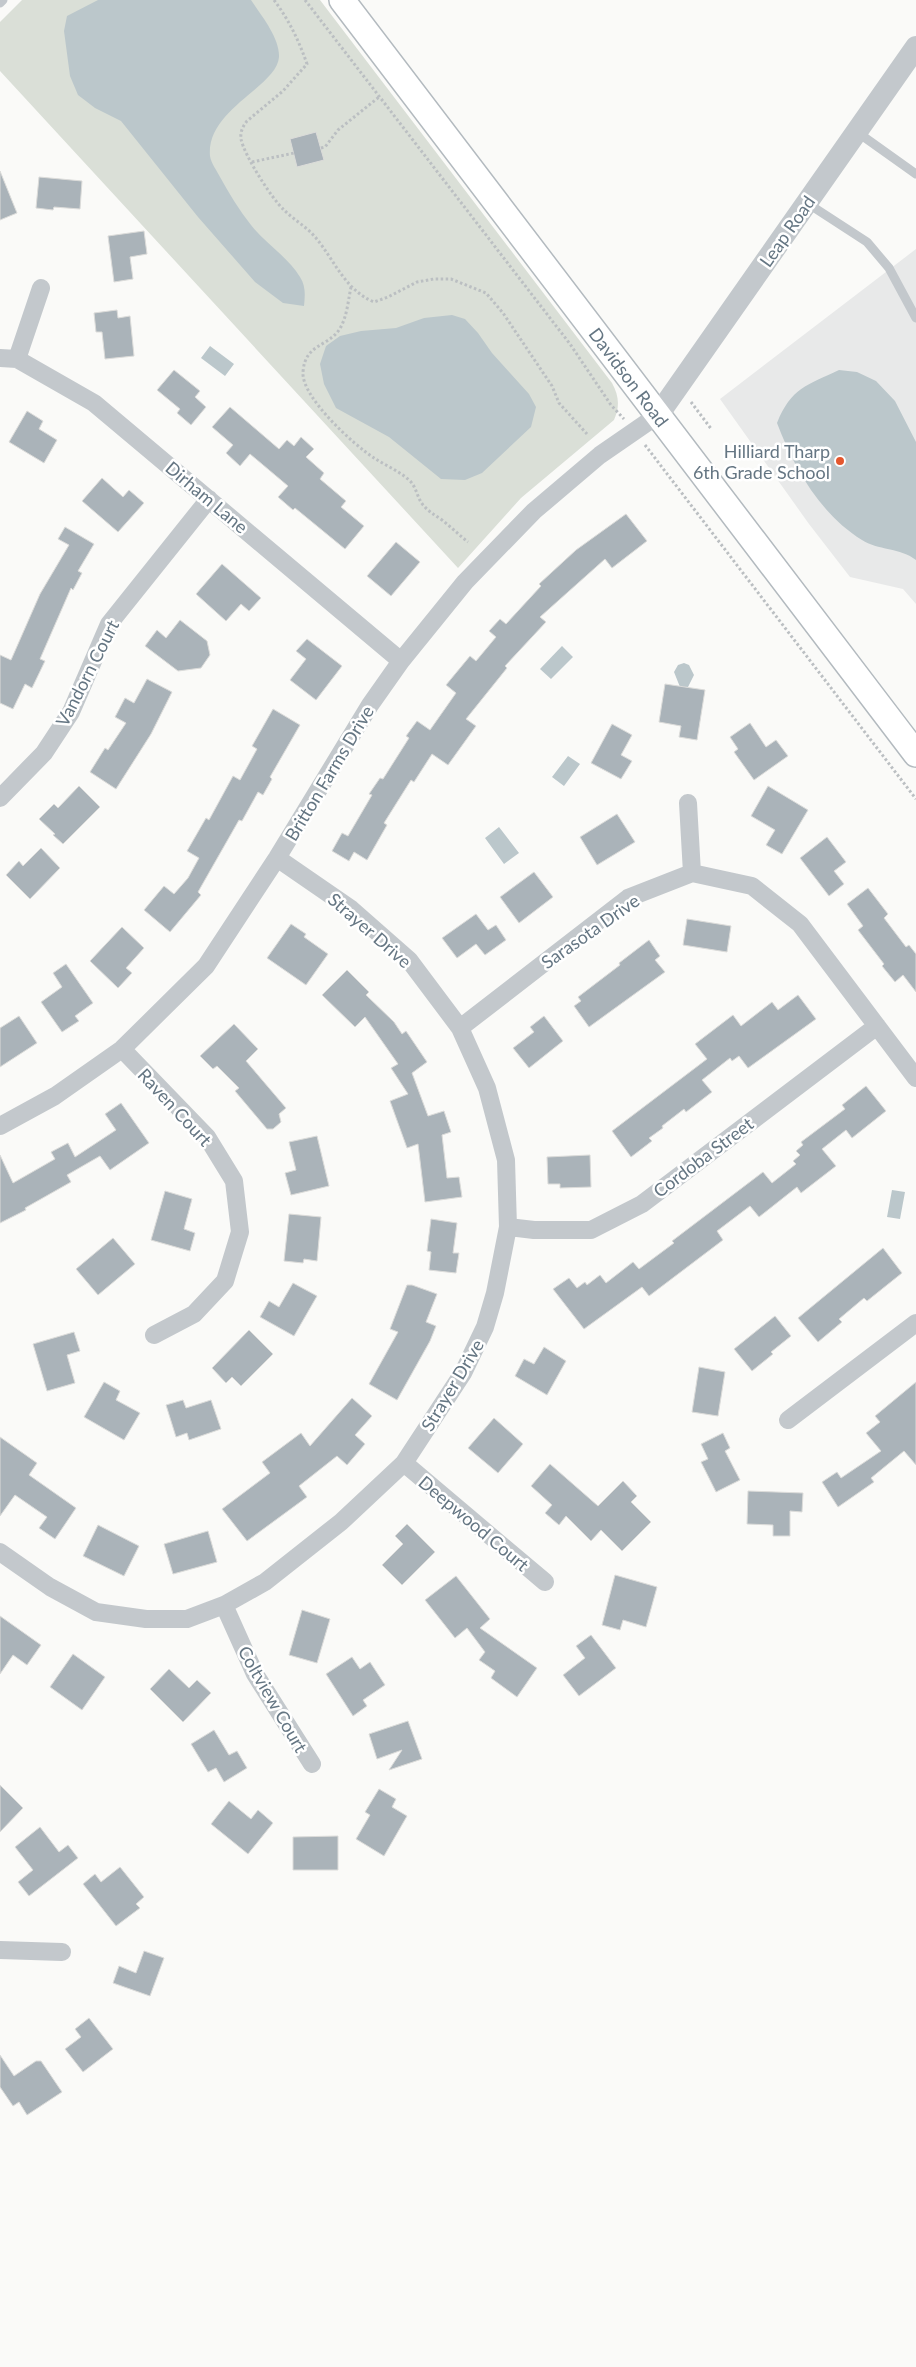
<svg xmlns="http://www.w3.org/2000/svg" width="916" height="2367" font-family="Lato,sans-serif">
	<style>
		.built { fill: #e8e9e9 }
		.green { fill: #dadfd7 }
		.water { fill: #bbc7cb }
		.building { fill: #aab3b9; stroke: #dcdcda }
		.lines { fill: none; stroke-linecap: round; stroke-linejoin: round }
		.secondary-casing { stroke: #b3babf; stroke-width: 28 }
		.path { stroke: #bbbfc2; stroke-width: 3; stroke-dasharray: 2.5 2.5; stroke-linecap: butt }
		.service { stroke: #c3c8cc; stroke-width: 9 }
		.minor { stroke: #c3c8cc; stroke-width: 18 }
		.tertiary { stroke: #c3c8cc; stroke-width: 22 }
		.secondary { stroke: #fff; stroke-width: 25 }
		.poi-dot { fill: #e4572e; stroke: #fff; stroke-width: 2 }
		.labels { text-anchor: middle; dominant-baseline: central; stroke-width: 5; stroke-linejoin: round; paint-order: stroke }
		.street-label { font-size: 18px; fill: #657683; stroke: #fff }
		.poi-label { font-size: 18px; fill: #657683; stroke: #fff; text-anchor: end }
	</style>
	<rect width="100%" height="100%" fill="#fafaf8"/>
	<!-- built -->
	<path class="built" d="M916,249V604L903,589L850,577L809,524L720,399Z"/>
	<!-- green -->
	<path class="green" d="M22,0H320L612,383C619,396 620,406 614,420L521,498L458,568L0,71V22Z"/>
	<!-- water -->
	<path class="water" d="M98,0H251C261,15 280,38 279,57C277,87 206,109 210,156C211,163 217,171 220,177C229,193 239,210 251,225C265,243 288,257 300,277C306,286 305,296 304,306L283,303L255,282L198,217L121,121L95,108L78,95L70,76L64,31L67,16Z
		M452,315L465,319L478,333L492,353L529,394L536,407L531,427L482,473L465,480L441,479L389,437L336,408L324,384L320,364L326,346L340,336L361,331L396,328L424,318Z
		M210,346L234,364L225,376L201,358Z
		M839,370L857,372L876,381L895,401L916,442V560C901,548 877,550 862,540C820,514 794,468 777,423C791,388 807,385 839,370Z
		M562,646L573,657L551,679L540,669Z
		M684,663L689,665L694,675L688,687H680L674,672L678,665Z
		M568,756L580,764L564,786L552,777Z
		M499,827L519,853L504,864L485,838Z
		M892,1190L905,1192L900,1219L887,1217Z"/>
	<!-- building -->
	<path class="building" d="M316,132L324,160L297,167L290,139Z
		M0,171L17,213L0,220Z
		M39,177L82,181L80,209L54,207L53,210L36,208Z
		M144,231L147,254L130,257L133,279L114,282L108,236Z
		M117,310L118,318L130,316L134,356L105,359L102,332H96L94,313Z
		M174,370L200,391L195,397L206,407L191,425L177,413L180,409L157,390Z
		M230,407L279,449L287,440L294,446L301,437L314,449L306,457L324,473L320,479L346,501L341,507L364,526L345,549L295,508L293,510L278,497L288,486L250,454L240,466L226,453L233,445L212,427Z
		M27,411L43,421L39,429L57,440L44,463L9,442Z
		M102,478L123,497L129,490L144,503L118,532L82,501Z
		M626,514L647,541L612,568L605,559L540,617L546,622L505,666L507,668L466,719L476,726L448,765L432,754L414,782L411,780L384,823L387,825L367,860L354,852L349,861L332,851L342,833L348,836L372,795L369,794L380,778L383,779L409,738L406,736L417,721L430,730L456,693L446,685L470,656L476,661L496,637L489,631L500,619L506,624L541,586L539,584L576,550Z
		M65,527L94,544L78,571L82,573L73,590L71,588L40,659L45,661L32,688L25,684L13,709L0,703V655L11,660L40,594L69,545L58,539Z
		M396,542L420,562L391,596L367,576Z
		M222,564L261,598L249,611L241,604L226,621L196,594Z
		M180,620L207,641L210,655L201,668L178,671L145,646L157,630L166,638Z
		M307,639L342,666L316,700L290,680L306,659L296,651Z
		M147,679L172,692L151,734L116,789L90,772L105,748L108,750L126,723L115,717L125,698L134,703Z
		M665,684L705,690L697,740L679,737L681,726L659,722Z
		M273,709L300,725L270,777L272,779L263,795L258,792L242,821L239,820L198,892L201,895L170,932L144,910L164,886L174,894L188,878L199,858L187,851L206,818L209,820L233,776L240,780L257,749L252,746Z
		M750,723L766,747L776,740L788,756L754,780L734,752L738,749L730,737Z
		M612,724L632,735L621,755L632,761L621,779L591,763Z
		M79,786L100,807L63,844L53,835L55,834L39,819L54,804L58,808Z
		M768,786L808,810L782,854L766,845L775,830L751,816Z
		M617,814L635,842L597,865L580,837Z
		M827,837L846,862L834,871L844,884L829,896L800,858Z
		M41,848L60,868L30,899L6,875L19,861L23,866Z
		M534,872L553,897L519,923L500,897Z
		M868,888L888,914L884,918L906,947L909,945L916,954V992L903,975L895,982L882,966L884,964L858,930L863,926L847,904Z
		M476,914L488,930L496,925L506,940L485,955L476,944L457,958L442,938Z
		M687,919L731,926L727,952L683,945Z
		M291,924L306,934L304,937L328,954L306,985L267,958Z
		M122,927L144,948L126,968L132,973L118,988L90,961Z
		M649,940L660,956L655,960L665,972L589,1027L574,1006L581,1001L578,997L620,965L619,963Z
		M66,964L93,1003L75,1016L79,1021L62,1032L41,1002L62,987L53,973Z
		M347,970L369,992L366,995L394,1022L402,1034L406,1031L427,1062L412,1073L428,1116L444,1111L451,1132L442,1135L447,1178L459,1177L462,1197L425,1202L418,1144L407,1148L390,1101L408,1094L391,1068L398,1064L365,1017L355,1027L322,995Z
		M798,995L816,1019L748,1068L739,1056L732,1061L730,1058L702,1080L712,1092L686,1112L684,1109L662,1126L663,1128L649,1138L652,1141L631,1157L612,1131L707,1059L695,1044L733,1015L741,1026L772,1002L778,1010Z
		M19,1016L37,1043L0,1067V1028Z
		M544,1016L563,1041L529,1068L513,1048L534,1032L530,1027Z
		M234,1024L258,1049L246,1061L286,1108L279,1114L281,1122L273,1129H267L235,1091L239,1088L217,1066L213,1069L200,1056Z
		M866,1086L886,1111L852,1138L846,1130L822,1149L836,1166L801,1193L797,1187L759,1217L750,1206L717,1231L723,1240L649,1296L642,1287L584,1329L553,1289L569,1278L577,1288L585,1282L587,1285L600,1275L606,1283L633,1262L639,1269L674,1243L672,1241L763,1172L772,1183L796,1164L793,1161L800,1155L796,1151L803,1145L801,1142L845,1109L842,1105Z
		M121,1103L149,1143L110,1170L100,1156L67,1175L71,1182L25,1208L26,1210L0,1223V1155L13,1183L55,1159L51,1152L68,1143L75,1157L116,1130L105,1114Z
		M317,1136L329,1186L291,1195L285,1173L296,1170L289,1142Z
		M590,1155L591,1187L560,1188V1184H548L547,1157Z
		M165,1191L192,1199L184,1229L195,1233L190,1251L151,1240Z
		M289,1214L321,1217L317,1261L304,1259L303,1263L284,1261Z
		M431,1219L457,1223L453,1253H459L456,1273L429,1270L431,1252L427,1251Z
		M113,1238L135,1264L98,1295L76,1269Z
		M883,1248L902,1273L867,1301L864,1298L839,1319L842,1322L818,1342L798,1318Z
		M293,1283L317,1296L294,1336L260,1317L269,1301L279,1307Z
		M407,1285H412L437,1294L426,1322L436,1326L430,1341L397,1400L369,1384L398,1332L390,1329Z
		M775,1316L791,1336L771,1352L773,1354L752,1371L734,1349Z
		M249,1330L273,1354L241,1386L232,1377L226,1383L212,1368Z
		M74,1332L80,1351L67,1355L75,1383L47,1391L33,1344Z
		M544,1347L566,1361L547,1395L515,1376L524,1359L534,1364Z
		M699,1367L725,1372L718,1416L692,1412Z
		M104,1382L120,1391L116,1400L140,1413L124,1440L84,1417Z
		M916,1382V1465L904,1451L871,1478L874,1482L838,1507L822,1482L837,1472L841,1478L881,1451L866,1433L880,1422L875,1416Z
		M352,1398L372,1416L355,1435L365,1444L347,1465L337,1456L299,1486L307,1497L247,1541L222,1509L270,1473L262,1462L301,1433L310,1446Z
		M183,1400L186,1408L211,1400L221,1429L189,1440L187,1433L176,1437L166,1405Z
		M494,1418L523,1444L498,1473L468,1448Z
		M723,1433L730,1448L725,1451L740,1480L716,1492L701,1462L708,1459L701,1444Z
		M0,1437L37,1463L29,1475L76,1508L55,1539L39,1528L47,1517L15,1495L0,1516Z
		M550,1464L598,1506L623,1481L637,1496L631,1502L651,1522L622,1551L601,1530L591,1541L566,1516L559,1525L545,1513L552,1505L531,1486Z
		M748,1491L803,1493L802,1512L790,1511V1536H773V1525L747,1524Z
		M407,1524L435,1552L402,1585L382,1565L403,1544L395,1536Z
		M98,1525L139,1546L124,1576L83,1556Z
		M208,1531L217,1562L173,1574L164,1544Z
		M615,1575L657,1587L646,1627L623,1620L620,1630L602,1625Z
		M456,1576L490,1619L480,1628L537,1668L517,1697L491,1678L495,1671L479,1660L485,1652L467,1628L455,1638L425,1600Z
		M302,1610L330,1619L317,1663L289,1655Z
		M0,1616L41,1645L27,1665L13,1655L0,1674Z
		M591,1635L616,1668L579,1696L563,1675L585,1658L576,1646Z
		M73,1654L105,1677L82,1710L50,1687Z
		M352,1657L360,1669L370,1662L385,1685L363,1700L367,1706L353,1716L326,1674Z
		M169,1669L189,1688L197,1680L211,1693L183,1722L150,1689Z
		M408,1721L422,1759L389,1770L402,1750L377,1759L369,1734Z
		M214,1730L229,1755L237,1751L247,1768L224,1782L216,1768L208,1772L191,1744Z
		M0,1785L23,1808L0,1832Z
		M379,1789L396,1799L392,1807L407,1816L384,1856L356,1839L370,1815L365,1812Z
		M229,1801L251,1819L258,1810L273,1823L248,1854L211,1824Z
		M40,1827L59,1852L68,1845L78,1858L29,1896L18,1882L33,1870L15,1847Z
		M338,1836V1870H293V1837Z
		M120,1867L144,1897L136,1904L140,1908L116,1926L83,1884L95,1874L101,1882Z
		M144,1951L164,1958L150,1996L113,1983L119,1966L136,1973Z
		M89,2018L113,2049L83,2072L65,2049L81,2037L75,2029Z
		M0,2055L14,2076L36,2061H41L62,2092L27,2115L19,2102L13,2106L0,2087Z"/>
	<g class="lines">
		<!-- secondary casing -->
		<g class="secondary-casing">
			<path id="secondary" d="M342,0L916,754"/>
		</g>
		<!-- path -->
		<path class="path" d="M274,0C289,20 299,41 307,64L283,91L247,121C243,126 240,132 241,139C244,155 272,199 284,210C294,220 307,227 316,238C335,261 345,290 374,302L388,297L417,282L434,279H451L486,293L503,313L552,386L559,403L587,434
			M305,0L570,344L611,405L624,419
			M321,148L325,147L338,130L379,97
			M252,162L294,153
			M351,287C348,301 347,318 339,330C327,347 305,344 303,372C301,397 354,445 374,458C385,465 399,471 409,480C417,487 417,499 424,506C429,512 435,515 442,520C451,527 459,535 468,542
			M691,402L712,430
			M645,445L916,799"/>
		<!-- service -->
		<path class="service" d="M0,3L3,0
			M857,132L916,174
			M807,203L867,242L889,268L916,318"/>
		<!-- minor -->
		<path class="minor" d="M0,358L17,359L94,403L401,661
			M17,359L41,288
			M0,798L44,753L71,712L109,624L209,499
			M688,803L692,873
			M460,1028L628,898L692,873L752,886L800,924L916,1078
			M122,1049L207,1137L234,1181L240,1232L225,1281L194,1314L154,1335
			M0,1126L55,1096L122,1049L206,966L277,858L370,705L401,661L465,582L534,511L600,455L658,415
			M508,1227L534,1230H591L642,1204L877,1026
			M788,1420L916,1323
			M404,1463L545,1582
			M0,1552L50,1587L96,1612L146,1619H187L224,1605L265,1582L341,1522L404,1463L463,1373L485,1327L495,1293L508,1227L506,1160L487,1088L460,1028L409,960L351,909L277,858
			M224,1605L255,1674L312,1764
			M0,1950L62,1952"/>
		<!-- tertiary -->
		<path class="tertiary" d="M658,415L916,47"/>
		<!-- secondary -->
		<use href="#secondary" class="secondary"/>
	</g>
	<!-- markers -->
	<circle class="poi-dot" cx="840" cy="461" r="5"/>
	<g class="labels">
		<!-- street labels -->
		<g class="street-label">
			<text transform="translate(787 231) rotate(-55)">Leap Road</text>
			<text transform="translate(629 377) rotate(53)">Davidson Road</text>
			<text transform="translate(207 497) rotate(40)">Dirham Lane</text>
			<text transform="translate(87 673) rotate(-63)">Vandorn Court</text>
			<text transform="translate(329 773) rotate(-59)">Britton Farms Drive</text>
			<text transform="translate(370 930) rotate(41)">Strayer Drive</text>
			<text transform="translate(590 931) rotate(-35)">Sarasota Drive</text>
			<text transform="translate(175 1107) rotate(47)">Raven Court</text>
			<text transform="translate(703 1157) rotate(-37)">Cordoba Street</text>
			<text transform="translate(452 1385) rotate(-59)">Strayer Drive</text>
			<text transform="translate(474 1523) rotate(40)">Deepwood Court</text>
			<text transform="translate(273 1699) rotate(60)">Coltview Court</text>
		</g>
		<!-- poi labels -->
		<g class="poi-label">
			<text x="830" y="451">Hilliard Tharp<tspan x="830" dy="21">6th Grade School</tspan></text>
		</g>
	</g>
</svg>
